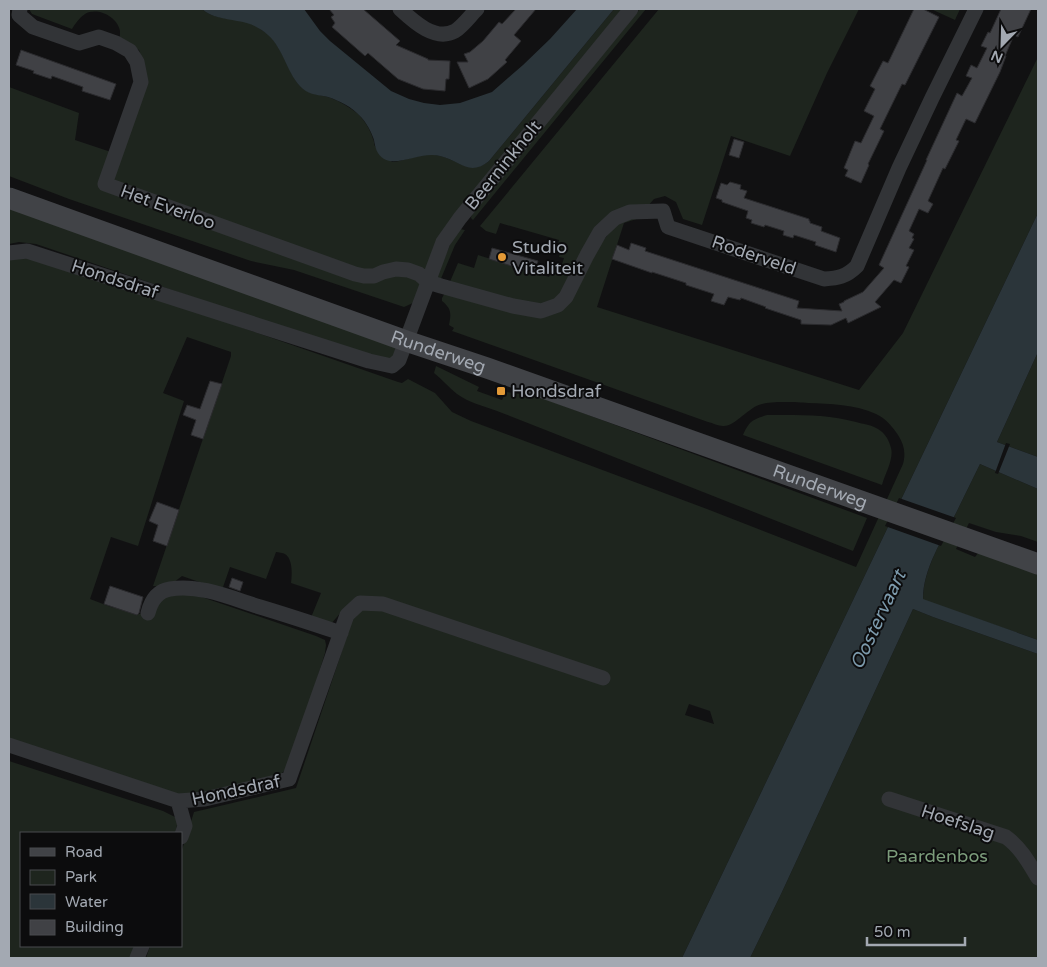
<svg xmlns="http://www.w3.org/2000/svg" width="1047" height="967" font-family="'Varela Round',sans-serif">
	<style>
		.green { fill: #1e251e; fill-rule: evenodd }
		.water { fill: #2b353a }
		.pier { fill: #111112 }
		.building { fill: #404145; stroke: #2b2b2e }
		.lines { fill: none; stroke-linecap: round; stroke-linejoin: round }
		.street { stroke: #323437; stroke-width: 15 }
		.secondary { stroke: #414347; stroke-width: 21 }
		.poi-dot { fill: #e49a37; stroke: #0c0c0d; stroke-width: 2 }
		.labels { text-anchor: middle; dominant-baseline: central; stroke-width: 4; stroke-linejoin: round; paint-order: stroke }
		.street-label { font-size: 18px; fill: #a3a9b2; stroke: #0c0c0d }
		.poi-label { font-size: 18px; fill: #a3a9b2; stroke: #0c0c0d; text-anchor: start }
		.park-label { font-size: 18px; fill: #7c9c7b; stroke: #0c0c0d }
		.water-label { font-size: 19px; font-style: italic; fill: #7c9aac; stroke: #0c0c0d }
	</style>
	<rect width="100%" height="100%" fill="#111112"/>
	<!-- green -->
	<path class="green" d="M29,9H202C215,21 236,17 252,24C257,26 263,31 268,34C283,48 287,71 300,86C309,95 320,94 331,98C341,102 349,107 357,113C364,119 371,131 373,139C375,143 373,143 375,146C379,152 387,157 392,162C406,161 420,153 435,155C456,157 468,177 489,161L614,9H624L484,178L413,303L404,307L294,270L251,261L69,199L9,176V87L79,113L75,140L120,155L143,63L139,50L120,39C120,36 120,33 120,31C117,16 97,7 85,14C79,18 75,24 72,29L32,14Z
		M640,9H646L473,220L471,218L472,213Z
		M659,9H859L827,73L790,156L731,136L702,225L683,219L676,202L665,196L654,199L647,207L623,210L583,270L617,221L646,216L624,223L597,307L859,390L903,333L1038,57V213L682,958H146L150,946H181V853L194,812L296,788L340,657L351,620L343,610L330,625L310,620L321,593L291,583C292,575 293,559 285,554C283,553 278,552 276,552L266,579L230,567L222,590L182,576L169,586H153L231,356V352L187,337L163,393L184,401L138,546L111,537L90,599L111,607L128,610L140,614L144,612L150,595L187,592L316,636L325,640L326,645L325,653L300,734L285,770L279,776L187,797L9,745V258L21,255L71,268L398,382L402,383L408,379L435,393L452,412L471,421L707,509L856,567L903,464C906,453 904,444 898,435C893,427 885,418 876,414C855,404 830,404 808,403C797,402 772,401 762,404C748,407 735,427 723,426C718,426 713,423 708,422L455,332L452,331L454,328L449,325C451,314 452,309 442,301V298L446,291L458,263L474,268L478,255L549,277L553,265L561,267L564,258L559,257L561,249L557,248L559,240L500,223L496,234L486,231L480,226ZM689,704L710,711L714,724L685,715Z
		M931,9H960L955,20Z
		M9,207L402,349L395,358L379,360L36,244L19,242L9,244Z
		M460,229L465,230L455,245L440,281L435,279L453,238Z
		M1038,352V457L997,442Z
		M436,366L479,387L477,391L502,400L506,392L537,396L867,518L853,551L497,411C484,406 469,403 457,394C449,388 442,379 434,373Z
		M767,415C797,415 827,414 856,422C863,424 872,425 878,429C885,433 889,440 891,448C894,459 885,474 882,485L743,435C749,421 753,419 767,415Z
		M980,464L1038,489V542L1021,536L996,532L969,523L956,549L975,557L979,552L1038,574V640L923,600C923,569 942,540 956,513C964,497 972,480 980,464Z
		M913,609L933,617L1038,654V958H750L782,892Z
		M9,761L163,811L175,817L178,822L175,833H21V946H137L132,958H9Z"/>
	<!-- water -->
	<path class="water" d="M202,9H304L320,31L330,41L391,91L409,99L424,103L440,105L460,103L492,92L523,65L550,39L577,9H614L489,161C469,177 461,161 440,156C421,151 398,167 384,159C377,155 375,147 374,140C372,133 366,122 361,117C352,107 340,101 328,97C320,95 310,95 303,89C287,75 284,49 268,35C259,27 248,22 237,21C224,18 212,18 202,9Z
		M1038,213V352L997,442L1038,457V489L980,464C972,480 964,497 956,513C942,540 923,569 923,599L1038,640V654L933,617L913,609L782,892L750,958H682Z"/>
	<!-- pier -->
	<path class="pier" d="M1006,443L1010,444L998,474L995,473Z
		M899,498L956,518L941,546L885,526Z"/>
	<!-- building -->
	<path class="building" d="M329,9H363L400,41L396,45L428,59V60L450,61L449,79H446L445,91L423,89L398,79L368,53L365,56L332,27L335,23L331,17L334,15Z
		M516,9H536L514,35L521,41L505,60L507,62L488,79L469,88L457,62H468L464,54L470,52L483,41L499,22L502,24Z
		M914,9H923L939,17L905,85L902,84L880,129L884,131L868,164L869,165L861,183L845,176L848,170L844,168L855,141L861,143L874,116L864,111L875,89L870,86L883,61L888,63Z
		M1001,9H1031L1018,37L1014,35L1005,56H1006L1000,72L975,123L966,119L956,140L959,141L945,169L943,168L928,201L933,204L928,213L919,209L909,231L914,234L912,238L914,239L909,248L914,250L906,266L909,267L901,283L894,280L875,302L881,307L848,323L846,318L831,325L801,324V320L765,308L766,307L741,298L740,300L728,297L724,305L711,301L714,294L686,285V283L652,272V273L612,259L617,245L629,250L631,243L646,248L645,251L799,301L797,308L842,311L839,304L844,302V301L863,292L884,268L879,265L927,160H926L957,93L962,96L972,78L966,76L971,65L977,68L987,48L981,46L988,32L990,33Z
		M21,50L116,84L110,100L82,91L83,87L52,76L51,79L33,73L34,71L16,65Z
		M734,139L744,142L739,158L729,155Z
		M730,182L741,185L740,189L747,191L744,198L809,219V221H810V223L822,227L821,231L840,238L836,252L815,245L816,242L794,235L793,238L783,235L784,231L765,225L764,227L751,223L752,220L746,218L748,211L722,202V200L716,198L721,183L727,185Z
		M492,248L538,261L534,273L489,259Z
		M210,381L222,384L203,439L191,435L196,420L183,415L187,405L200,409Z
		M157,502L179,510L167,546L153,541L158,525L149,521Z
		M232,578L243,582L240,591L229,587Z
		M110,586L143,597L139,613L137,615L104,604Z"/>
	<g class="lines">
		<!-- street -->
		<path class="street" d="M20,9L19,15L33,27L79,43L99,37L116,43L130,51L137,62L141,82L105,184L355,274L364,276H374L383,272L396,269L408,270L419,274L428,282L441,286L513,306L541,311L558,305L566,297L587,255L600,232L615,218L630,212L663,211L668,227L824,279C838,278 846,277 857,266L899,168L932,98L976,9
			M400,9C413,21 435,42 455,31C463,26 470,16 477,9
			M9,253L27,251L369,361L392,366L399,360L443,242L460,218L631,9
			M148,613C151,601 157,591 170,589C200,584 231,598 260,607C287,615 314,624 341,633
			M9,745L178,801
			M889,799L1006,837C1021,848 1029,863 1038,878
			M181,837L185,826L178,801L205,799L289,779L347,615L360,603L383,604L603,678
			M137,958L142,946"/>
		<!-- secondary -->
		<path class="secondary" id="s1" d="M9,198L406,341L487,368L1038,564"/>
	</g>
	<!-- markers -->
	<g class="poi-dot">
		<circle cx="502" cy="257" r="5"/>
		<rect x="496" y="386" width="10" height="10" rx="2.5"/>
	</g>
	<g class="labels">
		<!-- street labels -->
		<g class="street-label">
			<text transform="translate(503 165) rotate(-51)">Beerninkholt</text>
			<text transform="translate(168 207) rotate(20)">Het Everloo</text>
			<text transform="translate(754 255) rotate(19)">Roderveld</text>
			<text transform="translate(115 279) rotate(18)">Hondsdraf</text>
			<text stroke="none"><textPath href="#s1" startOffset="456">Runderweg</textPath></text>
			<text stroke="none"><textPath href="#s1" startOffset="861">Runderweg</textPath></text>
			<text transform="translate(236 790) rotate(-12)">Hondsdraf</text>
			<text transform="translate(958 822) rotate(18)">Hoefslag</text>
		</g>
		<!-- poi labels -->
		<g class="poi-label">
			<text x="512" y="247">Studio<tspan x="512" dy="21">Vitaliteit</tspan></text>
			<text x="511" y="391">Hondsdraf</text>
		</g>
		<!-- park labels -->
		<g class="park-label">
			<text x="937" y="856">Paardenbos</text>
		</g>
		<!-- water labels -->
		<g class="water-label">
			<text transform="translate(878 620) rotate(-65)">Oostervaart</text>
		</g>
	</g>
	<!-- border -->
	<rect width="1047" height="967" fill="none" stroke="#a3a9b2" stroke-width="20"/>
	<!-- legend -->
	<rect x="20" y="832" width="162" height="115" fill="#0c0c0d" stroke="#484b4f"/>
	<rect x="30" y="848" width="25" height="8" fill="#414347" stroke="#484b4f"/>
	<text x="65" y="857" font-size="15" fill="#a3a9b2">Road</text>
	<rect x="30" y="870" width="25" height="15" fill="#1e251e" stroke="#484b4f"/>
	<text x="65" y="882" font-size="15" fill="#a3a9b2">Park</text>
	<rect x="30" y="894" width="25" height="15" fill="#2b353a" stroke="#484b4f"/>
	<text x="65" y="907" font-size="15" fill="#a3a9b2">Water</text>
	<rect x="30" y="920" width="25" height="15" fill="#404145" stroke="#484b4f"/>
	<text x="65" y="932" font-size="15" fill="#a3a9b2">Building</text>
	<!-- north arrow -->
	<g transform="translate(1002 45) rotate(203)" stroke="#0c0c0d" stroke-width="4" paint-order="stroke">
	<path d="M0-4L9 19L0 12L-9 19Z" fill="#a3a9b2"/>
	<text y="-8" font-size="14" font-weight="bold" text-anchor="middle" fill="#a3a9b2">N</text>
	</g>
	<!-- scale -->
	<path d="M867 937v8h98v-8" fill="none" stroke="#a3a9b2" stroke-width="2.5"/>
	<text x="874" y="937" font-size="15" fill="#a3a9b2" stroke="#0c0c0d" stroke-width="4" paint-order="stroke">50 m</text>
</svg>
